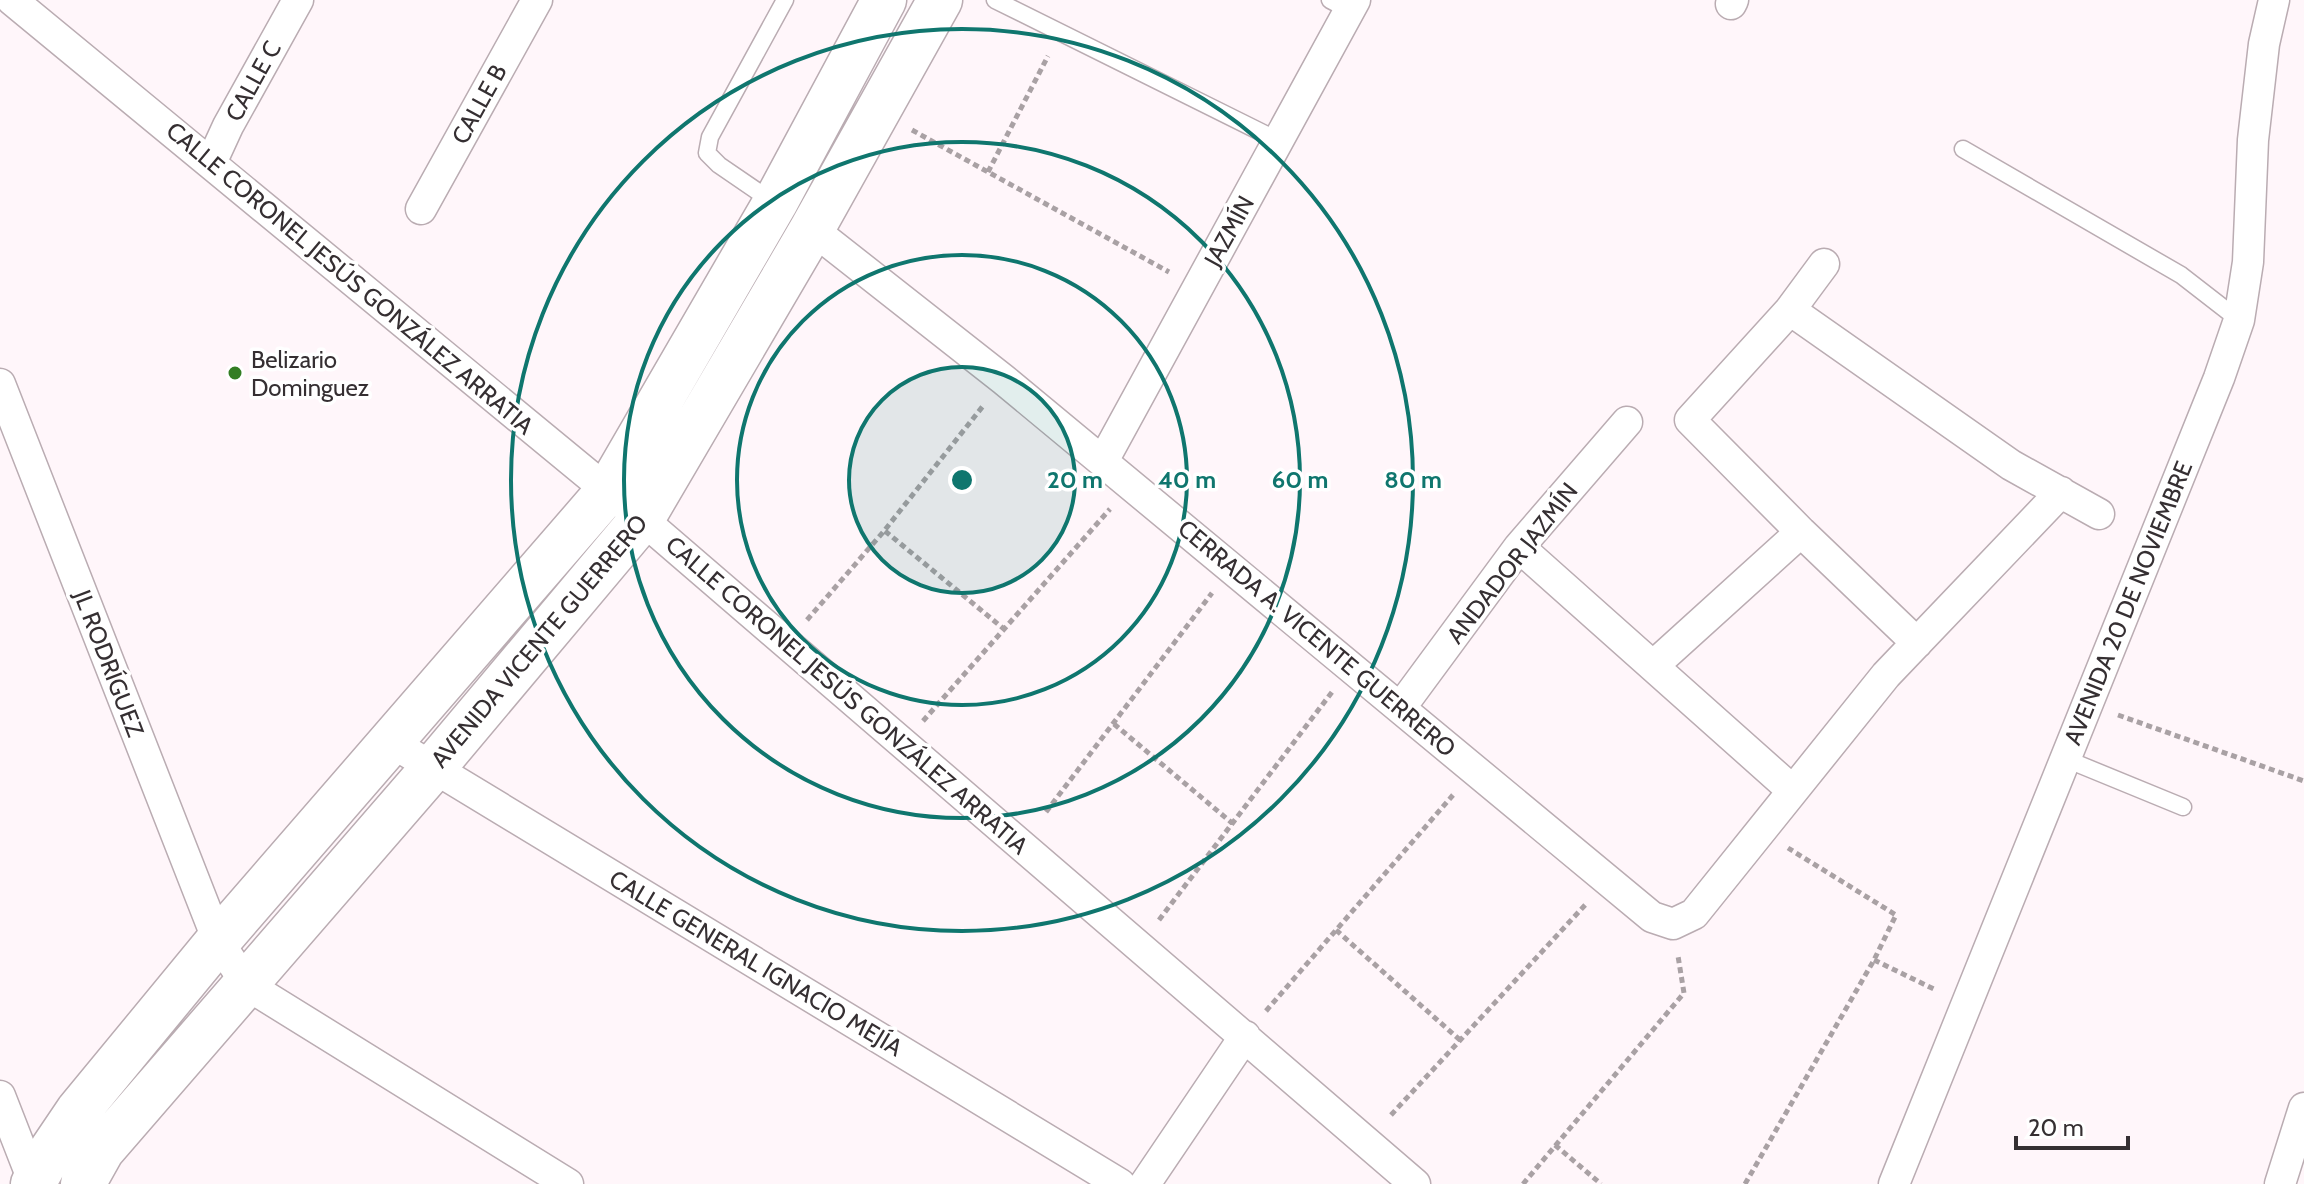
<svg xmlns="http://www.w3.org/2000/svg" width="2304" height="1184" font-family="Cabin,sans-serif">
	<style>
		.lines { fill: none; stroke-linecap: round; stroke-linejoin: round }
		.lane-casing { stroke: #baacb2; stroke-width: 19 }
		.street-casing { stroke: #baacb2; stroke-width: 33 }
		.secondary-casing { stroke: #baacb2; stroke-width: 47 }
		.path { stroke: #a9a1a4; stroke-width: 5; stroke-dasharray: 6 4; stroke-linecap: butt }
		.lane { stroke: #fff; stroke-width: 16 }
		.street { stroke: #fff; stroke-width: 30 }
		.secondary { stroke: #fff; stroke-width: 44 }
		.ring { fill: none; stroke: #0f766e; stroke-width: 4 }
		.poi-dot { fill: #337d23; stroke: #fff; stroke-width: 3 }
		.labels { text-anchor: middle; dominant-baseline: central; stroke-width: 7; stroke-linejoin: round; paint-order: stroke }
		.street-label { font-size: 24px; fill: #352f32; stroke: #fff }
		.poi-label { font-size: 24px; fill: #352f32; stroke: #fff; text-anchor: start }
		.centre { fill: #0f766e; stroke: #fff; stroke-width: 4 }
		.ring-label { font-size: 24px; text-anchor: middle; font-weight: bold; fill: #0f766e; stroke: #fff; stroke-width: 7; stroke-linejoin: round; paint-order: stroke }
	</style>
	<rect width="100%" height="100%" fill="#fff6fa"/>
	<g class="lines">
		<!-- lane casing -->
		<g class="lane-casing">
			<path id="lane" d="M995,0L1279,141
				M1330,0L1349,10
				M1963,149L2181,275L2239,320
				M773,202L719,165L707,153L710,137L785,0
				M2066,759L2183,807"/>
		</g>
		<!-- street casing -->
		<g class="street-casing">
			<path id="street" d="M12,0L642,519L1415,1184
				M1731,4L1733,0
				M211,163L228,126L298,0
				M421,209L537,0
				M812,229L1004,380L1652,917L1673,924L1694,914L1886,675L2061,492
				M1824,264L1790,310L1690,420L1801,532L1917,643
				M1790,310L2011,465L2099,514
				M0,384L218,941L247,985L568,1184
				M1103,461L1355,0
				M1519,547L1792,790
				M1653,666L1801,532
				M1401,707L1519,547L1627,422
				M391,742L1120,1184
				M0,1096L34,1183
				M1145,1184L1245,1036
				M1894,1184L2219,378L2239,320L2248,262L2253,140L2264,44L2274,0
				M2280,1184L2304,1108"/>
		</g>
		<!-- secondary casing -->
		<g class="secondary-casing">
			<path id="secondary" d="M33,1184L53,1148L78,1111L218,941L608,491L775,203L884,0
				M83,1184L102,1150L433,768L642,519L812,229L940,0"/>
		</g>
		<!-- path -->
		<path class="path" d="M912,130L1169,272
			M988,172L1048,56
			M885,531L1004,629
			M807,620L884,531L983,406
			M2118,715L2304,781
			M923,721L1110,509
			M1114,724L1232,823
			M1046,812L1212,593
			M1159,920L1332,692
			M1336,930L1461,1041
			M1874,960L1936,990
			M1266,1011L1453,795
			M1391,1115L1586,904
			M1555,1145L1601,1184
			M1523,1184L1684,993L1678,956
			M1745,1184L1874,960L1896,915L1788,848"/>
		<!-- lane -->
		<use href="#lane" class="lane"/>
		<!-- street -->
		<use href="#street" class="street"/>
		<!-- secondary -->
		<use href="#secondary" class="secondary"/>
	</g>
	<!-- distance rings -->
	<circle cx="962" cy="480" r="113" fill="#0f766e" fill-opacity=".12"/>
	<g class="ring">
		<circle cx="962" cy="480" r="113"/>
		<circle cx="962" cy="480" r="225"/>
		<circle cx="962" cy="480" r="338"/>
		<circle cx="962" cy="480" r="451"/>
	</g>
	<!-- markers -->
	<circle class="poi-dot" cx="235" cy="373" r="8"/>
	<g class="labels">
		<!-- street labels -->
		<g class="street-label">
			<text transform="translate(253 81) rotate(-61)">CALLE C</text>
			<text transform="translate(479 104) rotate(-61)">CALLE B</text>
			<text transform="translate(1229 231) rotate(-61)">JAZMÍN</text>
			<text transform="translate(350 278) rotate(40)">CALLE CORONEL JESÚS GONZÁLEZ ARRATIA</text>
			<text transform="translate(1512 563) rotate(-52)">ANDADOR JAZMÍN</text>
			<text transform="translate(2128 603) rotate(-68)">AVENIDA 20 DE NOVIEMBRE</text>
			<text transform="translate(1317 638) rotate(40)">CERRADA A. VICENTE GUERRERO</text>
			<text transform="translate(539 641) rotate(-50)">AVENIDA VICENTE GUERRERO</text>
			<text transform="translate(109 663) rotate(69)">JL RODRÍGUEZ</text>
			<text transform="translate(847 695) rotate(41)">CALLE CORONEL JESÚS GONZÁLEZ ARRATIA</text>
			<text transform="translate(756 963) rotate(31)">CALLE GENERAL IGNACIO MEJÍA</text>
		</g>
		<!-- poi labels -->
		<g class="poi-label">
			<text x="251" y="359">Belizario<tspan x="251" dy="28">Dominguez</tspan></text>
		</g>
	</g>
	<circle cx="962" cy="480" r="12" class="centre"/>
	<g class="ring-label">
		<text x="1075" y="488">20 m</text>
		<text x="1187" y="488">40 m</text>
		<text x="1300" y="488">60 m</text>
		<text x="1413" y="488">80 m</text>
	</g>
	<!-- scale -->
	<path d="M2016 1136v12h112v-12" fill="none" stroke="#352f32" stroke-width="4"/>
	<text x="2028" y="1136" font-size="24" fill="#352f32" stroke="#ffffff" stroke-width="6" paint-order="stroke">20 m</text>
</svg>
